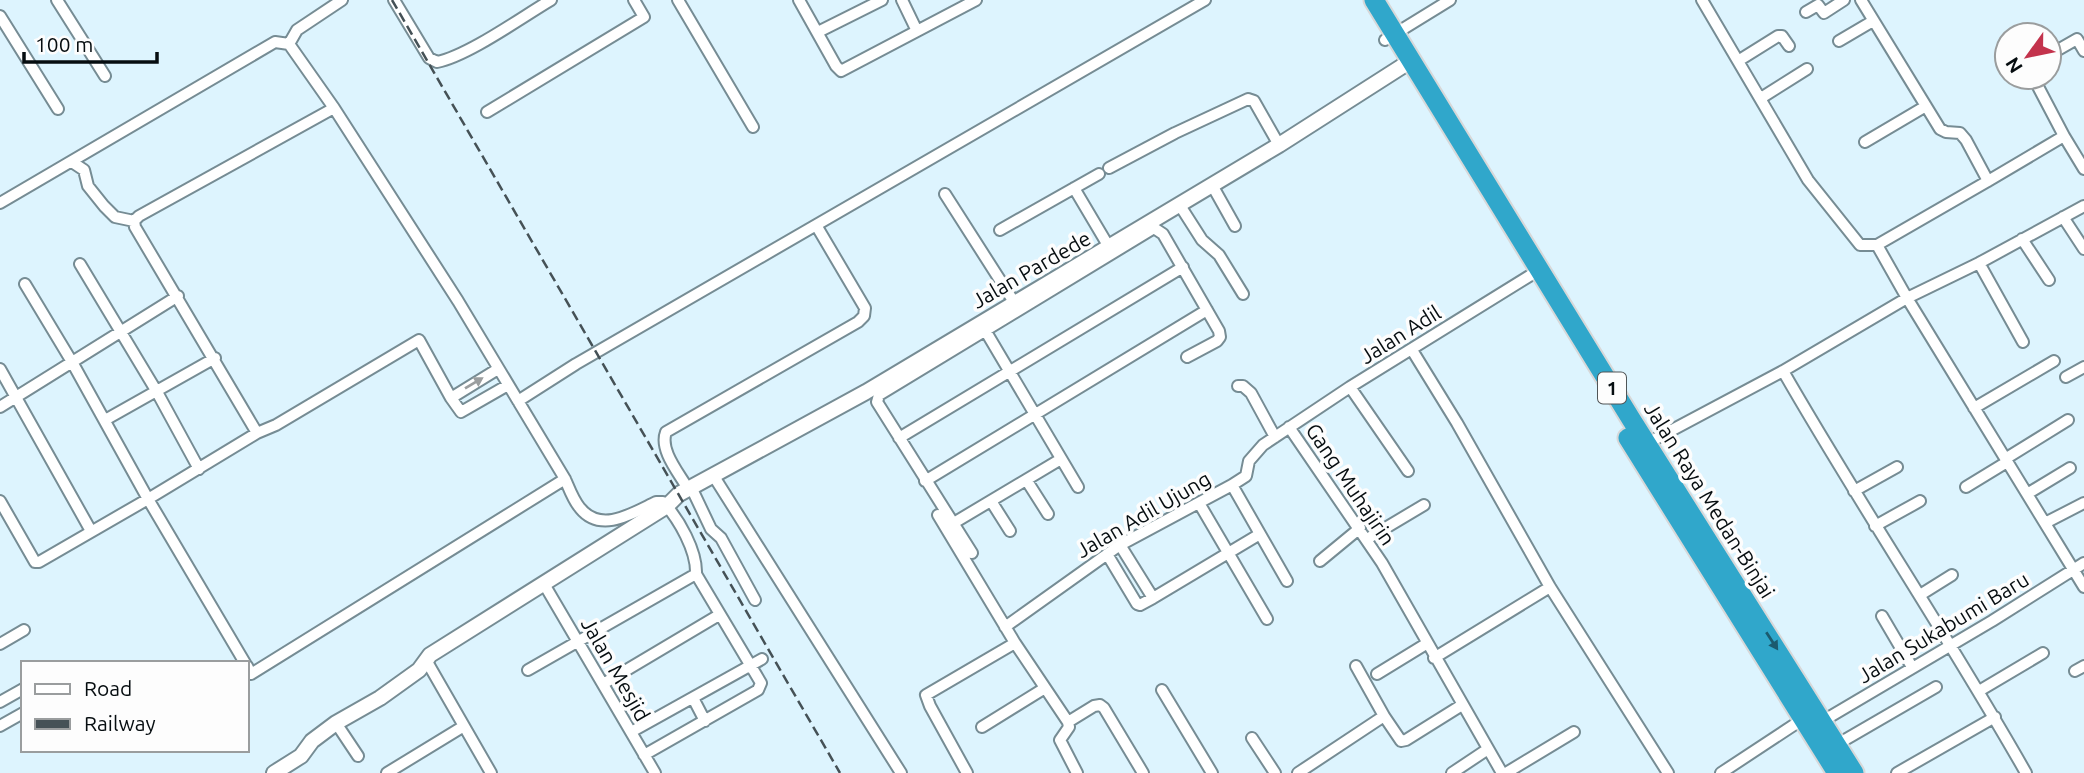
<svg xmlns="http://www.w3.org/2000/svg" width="2084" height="773" font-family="Ubuntu,sans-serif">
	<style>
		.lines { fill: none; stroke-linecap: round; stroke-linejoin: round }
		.street-casing { stroke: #768c94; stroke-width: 14 }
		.secondary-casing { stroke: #768c94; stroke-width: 18 }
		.highway-casing { stroke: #d7d8d9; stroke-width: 23 }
		.street { stroke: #fff; stroke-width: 10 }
		.secondary { stroke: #fff; stroke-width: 14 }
		.highway { stroke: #30a7cb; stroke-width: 19 }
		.rail { stroke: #455156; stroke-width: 2.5; stroke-dasharray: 10 5; stroke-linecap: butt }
		.oneway { fill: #9b9e9f }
		.oneway2 { fill: #1b5a6e }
		.labels { text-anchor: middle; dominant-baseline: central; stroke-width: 7; stroke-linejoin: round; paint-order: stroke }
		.shield { fill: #fdfdfd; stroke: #505557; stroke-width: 2 }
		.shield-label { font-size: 19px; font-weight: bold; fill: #060d10 }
		.street-label { font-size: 21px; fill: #060d10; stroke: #fdfdfd }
	</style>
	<rect width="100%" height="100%" fill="#ddf4fe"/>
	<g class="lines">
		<!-- street casing -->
		<g class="street-casing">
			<path id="street" d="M57,0L105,76
				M394,0L429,58L437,62C468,56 522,17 551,0
				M678,0L753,127
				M799,0L836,66L841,71L976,0
				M902,0L917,31
				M1702,0L1808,180L1860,245H1877L1988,181
				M1861,0L1940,129L1946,132L1960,133L1966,140L1988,181L2064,136L2033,77
				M1806,12L1818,5L1824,13L1844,0
				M0,16L58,109
				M818,32L882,0
				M1385,40L1450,0
				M1839,41L1873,21
				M289,44L297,30L342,0
				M2049,55L2077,39L2084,51
				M1738,61L1778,36H1782L1789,46
				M1761,98L1807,69
				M487,112L644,17L634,0
				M2064,136L2084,169
				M1865,142L1926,106
				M72,162L84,170L88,186L104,206L115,217L134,221
				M1109,168L1175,133L1248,99L1254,101L1279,145
				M1212,185L1235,226
				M1074,188L1109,247
				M945,194L1014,302
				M0,203L275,42L289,44L334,108
				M1179,204L1202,240L1219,255L1243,294
				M2063,217L2084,249
				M1000,230L1099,174
				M2022,239L2049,280
				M1877,245L1907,298L2084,587
				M1979,263L2023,342
				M80,264L157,392L199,469
				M25,284L72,362L148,499L257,433L276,425L419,340L451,398L461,412L508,385
				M982,325L1078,487
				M1412,350L1457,423L1550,587L1668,773
				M0,369L91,531
				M1783,371C1861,507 1949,637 2026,773
				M2066,377L2084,367
				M1238,386H1243L1251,393L1275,437
				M1350,387L1408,471
				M451,398L498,369
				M518,401L576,364L1205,0
				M0,407L178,296
				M1974,408L2054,361
				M105,420L215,358
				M1289,427L1382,563L1502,773
				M257,433L135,227L134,221L139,216L334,108L458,301L565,479C569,488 573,500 580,508C601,534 633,513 656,502H663C679,519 697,551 696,574L761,683L758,690L644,755
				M899,438L1183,267
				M1644,445L1783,371L1907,298L1979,263L2084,206
				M2005,459L2068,420
				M713,475L901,773
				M925,481L1207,310
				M1027,481L1048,514
				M1232,485L1287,581
				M691,487L711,529L721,538L755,600
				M1966,487L2007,462
				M688,489C679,473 659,450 666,432L858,322L864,316L865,308L816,225
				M1854,491L1897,467
				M2027,494L2070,468
				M0,501L35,562H39L148,499L245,663
				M991,501L1010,531
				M1199,503L1267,619
				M938,515L1015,643L1068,722L1094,706L1100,705L1104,708L1143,773
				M2045,523L2084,503
				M952,524L1061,459
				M1875,526L1920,501
				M1367,539L1424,505
				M1120,545L1153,598L1260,534
				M972,553L877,402L879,395L1154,228L1163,234L1219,331L1220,337L1217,341L1187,357
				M1107,554L1137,604L1140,605L1153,598
				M1320,561L1360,528
				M544,584L655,773
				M1920,595L1952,575
				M1882,616L1912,667
				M1005,627L1120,545L1232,485L1246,476L1249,461L1263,445L1350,387L1531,275
				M0,644L24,630
				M1434,658L1550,587
				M426,660L491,773
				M247,666L251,674L565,479
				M1356,666L1384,716
				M528,670L696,574
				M2075,671L2084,666
				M1377,674L1426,644
				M603,684L719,615
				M1162,690L1212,773
				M1979,691L2043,653
				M693,698L705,721
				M0,702L23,689
				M1068,722L1069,727L1060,740L1077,773
				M1821,722L1992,621L2084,563
				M336,723L358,756
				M0,726L23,713
				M982,727L1045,688
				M631,732L762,659
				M1252,738L1275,773
				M1836,745L1936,687
				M387,773L464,726
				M967,773L930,706L926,695L1015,643
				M1298,773L1384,716L1401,741L1406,740L1462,705
				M1452,773L1488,749
				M1506,773L1574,732
				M1721,773L1806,717
				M1897,773L1995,717"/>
		</g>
		<!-- secondary casing -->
		<g class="secondary-casing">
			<path id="secondary" d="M274,773L301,756L312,741L336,723L380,698L419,670L430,655L667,506L679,494L866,392L1279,145L1412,60"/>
		</g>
		<!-- highway casing -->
		<g class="highway-casing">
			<path id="highway" d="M1374,0L1631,419L1854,773
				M1628,438L1837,773"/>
		</g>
		<!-- street -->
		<use href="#street" class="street"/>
		<!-- secondary -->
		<use href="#secondary" class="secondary"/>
		<!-- highway -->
		<use href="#highway" class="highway"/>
		<!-- rail -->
		<path class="rail" d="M392,0L840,773"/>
	</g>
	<!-- one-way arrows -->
	<defs><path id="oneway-solid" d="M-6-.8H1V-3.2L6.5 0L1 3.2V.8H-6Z" transform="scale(1.75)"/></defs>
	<use class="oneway" href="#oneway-solid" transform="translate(474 383) rotate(-31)"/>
	<use class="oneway2" href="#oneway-solid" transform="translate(1772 641) rotate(57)"/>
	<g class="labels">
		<!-- shield labels -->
		<rect class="shield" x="1598" y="372.5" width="28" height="31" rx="5"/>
		<g class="shield-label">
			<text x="1612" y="388">1</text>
		</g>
		<!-- street labels -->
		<g class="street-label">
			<text transform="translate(1031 269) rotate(-30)">Jalan Pardede</text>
			<text transform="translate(1400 334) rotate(-32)">Jalan Adil</text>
			<text transform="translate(1351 484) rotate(56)">Gang Muhajirin</text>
			<text transform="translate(1710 500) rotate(58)">Jalan Raya Medan-Binjai</text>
			<text transform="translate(1143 514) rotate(-30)">Jalan Adil Ujung</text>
			<text transform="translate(1943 627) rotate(-31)">Jalan Sukabumi Baru</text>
			<text transform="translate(616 669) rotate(60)">Jalan Mesjid</text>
		</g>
	</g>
	<!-- legend -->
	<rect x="21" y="661" width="228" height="91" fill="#fdfdfd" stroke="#9a9d9e" stroke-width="2"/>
	<rect x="35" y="684" width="35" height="10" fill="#ffffff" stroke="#9a9d9e" stroke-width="2"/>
	<text x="84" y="696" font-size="21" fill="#060d10">Road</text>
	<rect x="35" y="719" width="35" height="10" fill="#455156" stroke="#9a9d9e" stroke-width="2"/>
	<text x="84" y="731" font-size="21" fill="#060d10">Railway</text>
	<!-- north arrow -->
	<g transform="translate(2028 56) rotate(237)"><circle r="33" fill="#fdfdfd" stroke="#9a9d9e" stroke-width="2"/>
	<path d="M0-5L12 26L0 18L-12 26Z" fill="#c3334c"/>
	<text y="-10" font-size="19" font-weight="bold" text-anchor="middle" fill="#060d10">N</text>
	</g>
	<!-- scale -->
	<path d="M24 52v10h133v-10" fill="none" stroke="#060d10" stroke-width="3.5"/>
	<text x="35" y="52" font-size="21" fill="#060d10" stroke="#fdfdfd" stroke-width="5" paint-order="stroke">100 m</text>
</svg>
